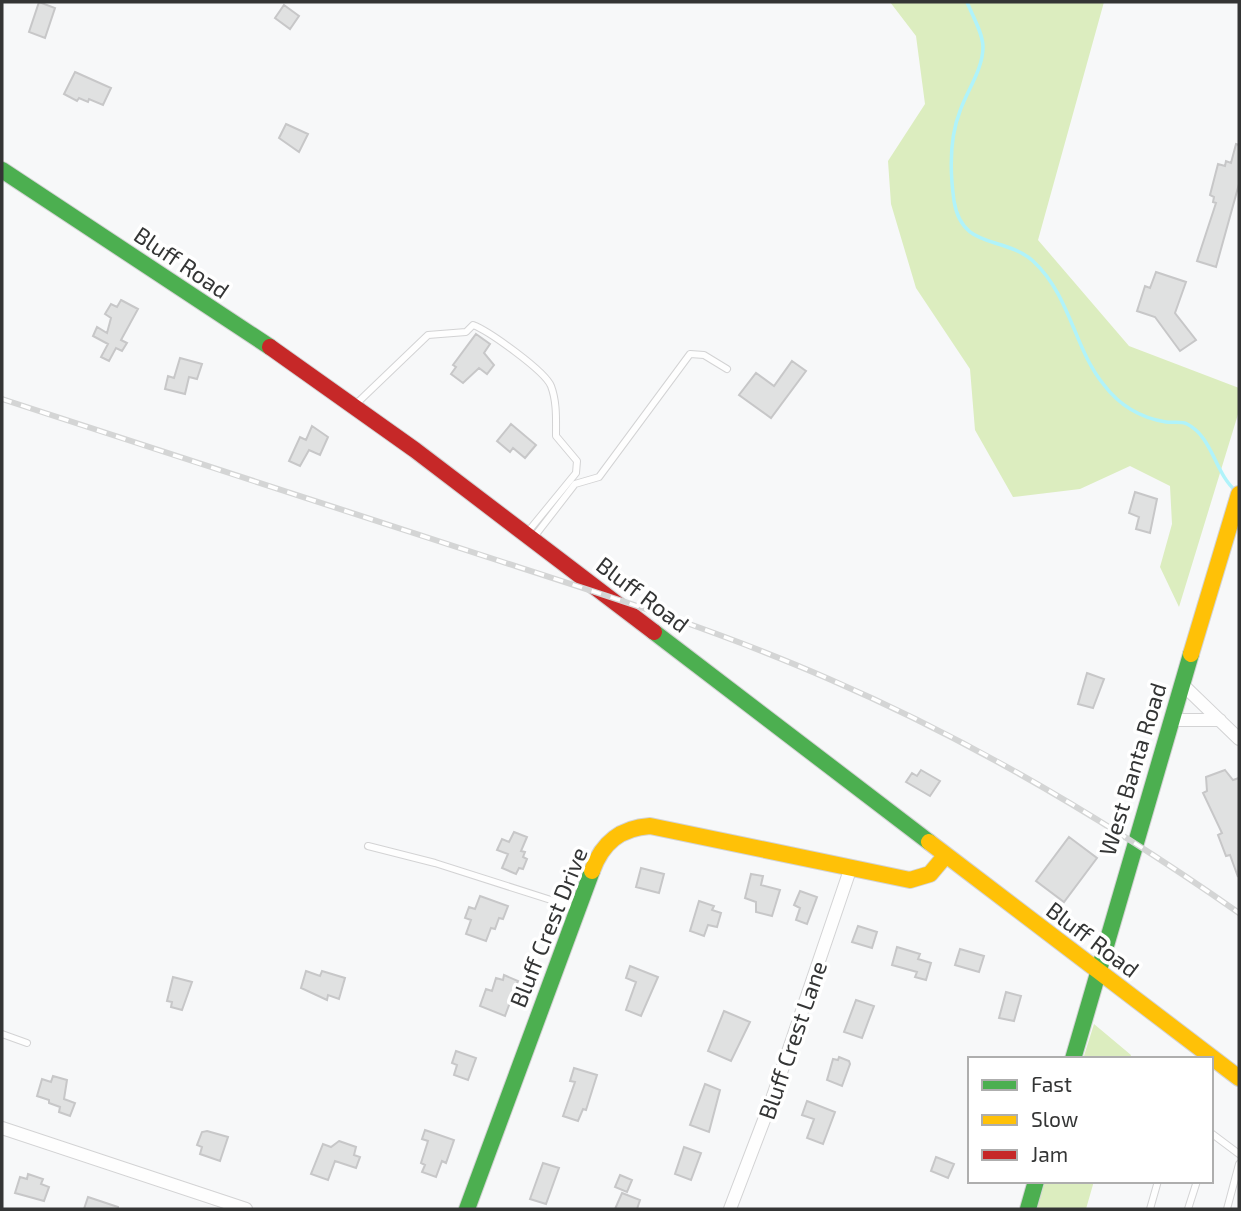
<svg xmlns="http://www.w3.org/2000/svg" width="1241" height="1211" font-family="'Exo 2',sans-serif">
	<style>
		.green { fill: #dcedbf }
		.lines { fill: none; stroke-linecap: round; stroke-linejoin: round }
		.stream { stroke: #b0f3fa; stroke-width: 3.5 }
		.building { fill: #e0e1e1; stroke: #c7c7c8; stroke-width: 2 }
		.lane-casing { stroke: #d3d3d4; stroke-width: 8 }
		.street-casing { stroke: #d3d3d4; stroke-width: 14 }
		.fast-casing { stroke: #d3d3d4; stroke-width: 18 }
		.slow-casing { stroke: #d3d3d4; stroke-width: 18 }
		.jam-casing { stroke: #d3d3d4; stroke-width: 18 }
		.lane { stroke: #fefefe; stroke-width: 6 }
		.street { stroke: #fefefe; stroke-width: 12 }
		.fast { stroke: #4caf50; stroke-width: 16 }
		.slow { stroke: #ffc107; stroke-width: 16 }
		.jam { stroke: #c62828; stroke-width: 16 }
		.rail-casing { stroke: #d4d5d5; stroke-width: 6 }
		.rail { stroke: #fff; stroke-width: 3.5; stroke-dasharray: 10; stroke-linecap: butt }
		.labels { text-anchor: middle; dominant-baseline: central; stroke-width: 7; stroke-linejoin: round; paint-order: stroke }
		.street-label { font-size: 23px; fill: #343535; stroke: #fff }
	</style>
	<rect width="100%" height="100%" fill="#f7f8f9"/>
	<!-- green -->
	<path class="green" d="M890,2H1104L1038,240L1129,346L1239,388V411L1179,607L1160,567L1172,524L1170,486L1130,466L1080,489L1013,497L975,430L970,369L916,288L891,204L888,161L925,104L916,36Z
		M1094,1024L1131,1055L1130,1059H1083Z
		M1045,1181H1094L1086,1209H1036Z"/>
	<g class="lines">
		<!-- stream -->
		<path class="stream" d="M967,2C972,15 983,33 983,47C983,69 967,91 960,111C949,139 950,172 954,201C962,251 1004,235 1033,261C1071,296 1074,349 1104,385C1120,406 1141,418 1166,422C1172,423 1182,421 1187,424C1213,437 1215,474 1236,491"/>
	</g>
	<!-- building -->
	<path class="building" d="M39,2L55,8L45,38L29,32Z
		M284,5L299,16L290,29L275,18Z
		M75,72L111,88L103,105L89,99L88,102L79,98L77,101L64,94Z
		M286,124L308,134L299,152L279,138Z
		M1236,144L1239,145V184L1216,267L1197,261L1216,203L1213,202L1214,197L1210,195L1218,164L1225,166L1226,161L1231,163Z
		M1156,272L1186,282L1175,313L1196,340L1180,351L1155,317L1137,311L1145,286L1150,288Z
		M121,300L138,309L121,340L127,343L122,351L116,348L109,361L101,357L108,344L93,336L97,327L107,333L111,318L105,314L111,304L117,307Z
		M476,334L490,344L484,353L494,365L487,374L479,368L463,383L451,374L456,367L453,365Z
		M180,358L202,364L197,379L189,377L185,394L165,389L168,376L174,378Z
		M792,361L806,371L771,418L739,395L756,373L774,386Z
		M511,424L536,445L525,458L513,448L510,452L497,441Z
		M312,426L328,437L320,455L309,450L300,466L289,461L300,437L306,440Z
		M1135,492L1157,499L1150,533L1136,529L1139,517L1129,513Z
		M1087,673L1104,679L1093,708L1078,704Z
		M921,770L940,781L930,796L906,782L912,773L917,776Z
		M1225,770L1233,780L1239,778L1238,877L1230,855L1226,856L1218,835L1222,833L1203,793L1207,791L1206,777Z
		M514,832L527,837L521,851L525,852L523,857L527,859L523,869L519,868L516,874L502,868L508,854L497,850L502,839L509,842Z
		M1069,837L1097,858L1064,902L1036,881Z
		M641,868L664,874L659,893L636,887Z
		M751,874L763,876L761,885L780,890L772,916L756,912V902L745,898Z
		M800,891L817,897L807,924L796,920L800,908L794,905Z
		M480,896L508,906L503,919L499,918L495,929L491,928L486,941L466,934L471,920L465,918L469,907L475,909Z
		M699,901L714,906L712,910L721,913L717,927L708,925L704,936L690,931Z
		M858,926L877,932L872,948L852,942Z
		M897,947L920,954L918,959L931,963L926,980L915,977L917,972L892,965Z
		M960,949L984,956L979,972L955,965Z
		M630,966L658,977L641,1016L626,1010L636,982L626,978Z
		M306,971L320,976L322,971L345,978L339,999L328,995L327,1000L301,988Z
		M504,975L518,981L516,986L520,988L516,999L512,997L505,1016L480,1006L486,989L492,991L496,978L503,980Z
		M173,977L192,982L182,1010L171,1007L172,1002L167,1001Z
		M1006,992L1021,996L1014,1021L999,1018Z
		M856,1000L874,1006L862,1038L844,1032Z
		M724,1011L750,1022L731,1061L708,1051Z
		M456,1051L476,1058L468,1080L454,1075L457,1065L452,1063Z
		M839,1057L849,1061L850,1064L842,1086L827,1080L833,1059L838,1060Z
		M574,1068L597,1075L586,1110L583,1109L578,1121L563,1116L575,1082L570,1081Z
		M53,1076L67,1080L64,1099L75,1103L70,1116L59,1112L60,1107L49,1103V1100L37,1096L42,1079L51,1082Z
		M705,1084L720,1090L709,1132L690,1125Z
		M807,1101L835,1112L823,1144L807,1138L814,1119L802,1115Z
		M425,1130L454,1140L446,1163L442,1161L436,1177L422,1172L425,1165L421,1163L428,1141L422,1139Z
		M207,1131L228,1137L220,1161L200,1154L202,1147L197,1145L202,1132Z
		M339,1141L356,1147L354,1155L360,1157L356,1168L335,1161L328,1180L311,1174L323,1144L331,1147Z
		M684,1147L701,1153L691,1180L675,1174Z
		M936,1157L954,1164L948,1178L931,1171Z
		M543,1163L559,1168L546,1204L530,1199Z
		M28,1174L43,1179L41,1184L49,1187L44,1201L15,1193L20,1177L27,1179Z
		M620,1175L632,1180L627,1192L615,1187Z
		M622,1193L640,1200L637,1209H615Z
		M88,1197L118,1207V1209H84Z"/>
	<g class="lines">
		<!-- lane casing -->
		<g class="lane-casing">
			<path id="lane" d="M355,405L428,335L466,332L473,325C489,331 545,371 551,386C557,402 556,419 556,436L577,461L576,473L526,534
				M534,537L575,484L599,477L690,354L704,355L727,369
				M368,846L435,863L576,908
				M2,1034L27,1043
				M1211,1133L1239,1154
				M1150,1209L1158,1181
				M1188,1209L1197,1181
				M1227,1209L1239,1164"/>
		</g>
		<!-- street casing -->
		<g class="street-casing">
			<path id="street" d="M1182,684L1239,739
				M1171,720H1220
				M2,1128L246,1209
				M730,1209L772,1099L850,870"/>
		</g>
		<!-- fast casing -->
		<g class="fast-casing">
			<path id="fast" d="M2,170L270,347
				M654,632L929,842
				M1073,1059L1191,654
				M467,1209L592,871
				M1028,1209L1036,1181"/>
		</g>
		<!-- slow casing -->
		<g class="slow-casing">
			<path id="slow" d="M1191,654L1239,494
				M929,842L1239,1078
				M592,871C602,843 620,828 650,826L910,880L930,874L946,855"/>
		</g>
		<!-- jam casing -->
		<g class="jam-casing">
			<path id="jam" d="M270,347L415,450L654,632"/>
		</g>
		<!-- lane -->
		<use href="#lane" class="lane"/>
		<!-- street -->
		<use href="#street" class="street"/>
		<!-- fast -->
		<use href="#fast" class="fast"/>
		<!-- slow -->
		<use href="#slow" class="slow"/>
		<!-- jam -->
		<use href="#jam" class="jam"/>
		<!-- rail casing -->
		<g class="rail-casing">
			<path id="rail" d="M2,399C158,450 315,501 472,552C592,591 713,628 829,679C975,742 1109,822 1239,913"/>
		</g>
		<!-- rail -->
		<use href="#rail" class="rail"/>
	</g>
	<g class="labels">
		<!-- street labels -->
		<g class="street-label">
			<text transform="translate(182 262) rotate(34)">Bluff Road</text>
			<text transform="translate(643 594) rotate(37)">Bluff Road</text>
			<text transform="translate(1132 769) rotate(-73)">West Banta Road</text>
			<text transform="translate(548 927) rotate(-68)">Bluff Crest Drive</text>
			<text transform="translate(1093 939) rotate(37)">Bluff Road</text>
			<text transform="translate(792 1040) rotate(-71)">Bluff Crest Lane</text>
		</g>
	</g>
	<!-- border -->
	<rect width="1241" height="1211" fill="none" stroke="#343535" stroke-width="7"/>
	<!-- legend -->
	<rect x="968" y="1057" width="245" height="126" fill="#ffffff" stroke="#aeaeae" stroke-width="2"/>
	<rect x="982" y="1080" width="35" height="10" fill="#4caf50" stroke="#aeaeae" stroke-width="2"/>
	<text x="1031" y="1092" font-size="21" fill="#343535">Fast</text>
	<rect x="982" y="1115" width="35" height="10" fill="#ffc107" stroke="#aeaeae" stroke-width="2"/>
	<text x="1031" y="1127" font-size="21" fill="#343535">Slow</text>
	<rect x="982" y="1150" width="35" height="10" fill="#c62828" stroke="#aeaeae" stroke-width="2"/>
	<text x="1031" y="1162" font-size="21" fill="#343535">Jam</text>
</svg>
